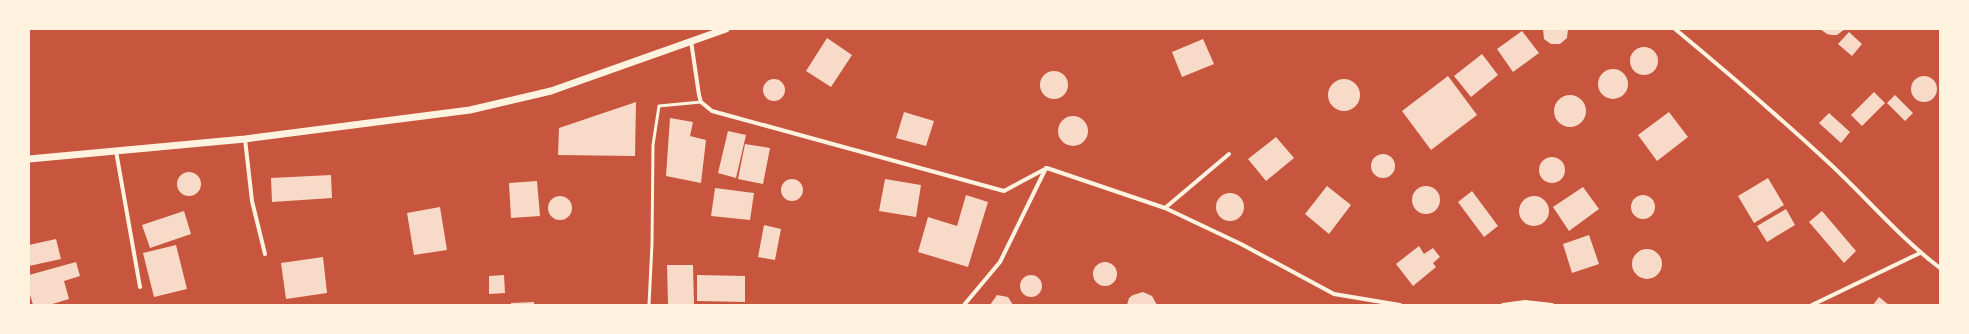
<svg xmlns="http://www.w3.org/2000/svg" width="1969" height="334" font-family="'Nunito Sans',sans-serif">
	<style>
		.building { fill: #f7dbc8 }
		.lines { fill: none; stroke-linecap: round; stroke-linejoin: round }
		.service { stroke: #fff3e0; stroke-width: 3 }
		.minor { stroke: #fff3e0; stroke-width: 4 }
		.tertiary { stroke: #fff3e0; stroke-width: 7 }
	</style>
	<rect width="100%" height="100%" fill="#c8553d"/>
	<!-- building -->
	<path class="building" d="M1543,29H1568L1567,38L1560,44H1551L1544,39Z
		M1820,29H1845L1837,35H1832L1827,34Z
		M1522,31L1539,53L1513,72L1497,49Z
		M1849,32L1862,44L1852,56L1838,44Z
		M827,38L852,55L831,87L806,71Z
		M1203,39L1214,64L1182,77L1172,52Z
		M1630 61a14 14 0 1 1 28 0a14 14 0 1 1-28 0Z
		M1482,54L1498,75L1471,97L1454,76Z
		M1598 84a15 15 0 1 1 30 0a15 15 0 1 1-30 0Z
		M1040 85a14 14 0 1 1 28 0a14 14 0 1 1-28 0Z
		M1448,76L1477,115L1431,150L1402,111Z
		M1911 89a13 13 0 1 1 26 0a13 13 0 1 1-26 0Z
		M1328 95a16 16 0 1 1 32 0a16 16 0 1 1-32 0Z
		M763 90a11 11 0 1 1 22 0a11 11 0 1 1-22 0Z
		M1874,92L1885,103L1862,126L1851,115Z
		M1895,95L1913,113L1905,121L1887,103Z
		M1554 111a16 16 0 1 1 32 0a16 16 0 1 1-32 0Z
		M636,102L635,156L558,155L559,128Z
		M904,112L934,121L926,146L896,138Z
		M1669,112L1688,137L1657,161L1638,135Z
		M1829,113L1850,132L1841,143L1819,123Z
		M1058 131a15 15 0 1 1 30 0a15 15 0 1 1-30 0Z
		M670,118L693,122L690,136L706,140L701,183L666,176Z
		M728,131L746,135L736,178L718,173Z
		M1276,137L1294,158L1266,181L1248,159Z
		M745,144L770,148L763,184L738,179Z
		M1371 166a12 12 0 1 1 24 0a12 12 0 1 1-24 0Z
		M1539 170a13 13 0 1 1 26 0a13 13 0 1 1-26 0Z
		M177 184a12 12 0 1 1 24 0a12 12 0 1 1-24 0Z
		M331,175L332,198L272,202L271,178Z
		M1768,178L1784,205L1754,223L1738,196Z
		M885,179L921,185L916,217L879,211Z
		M781 190a11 11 0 1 1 22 0a11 11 0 1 1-22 0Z
		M537,181L540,216L511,218L509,183Z
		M1412 200a14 14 0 1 1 28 0a14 14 0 1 1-28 0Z
		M1327,186L1351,205L1329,234L1305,214Z
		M1583,187L1599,209L1569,231L1553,207Z
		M715,188L754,193L750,220L711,216Z
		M1472,191L1498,226L1484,237L1458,202Z
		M1216 207a14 14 0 1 1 28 0a14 14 0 1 1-28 0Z
		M1631 207a12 12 0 1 1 24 0a12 12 0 1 1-24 0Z
		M966,195L988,202L968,267L918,252L928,217L957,226Z
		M1519 211a15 15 0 1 1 30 0a15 15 0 1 1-30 0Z
		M548 208a12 12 0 1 1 24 0a12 12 0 1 1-24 0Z
		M440,207L447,250L414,255L407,213Z
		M1786,209L1795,225L1767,242L1757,226Z
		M184,211L191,234L150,248L142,225Z
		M1822,211L1856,251L1844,263L1809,222Z
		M764,225L781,229L775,260L758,257Z
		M1589,235L1599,264L1572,273L1563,244Z
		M56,239L61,259L29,266V245Z
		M176,245L187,289L154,297L143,253Z
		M1419,246L1424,254L1433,248L1440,257L1433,263L1436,267L1413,286L1396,264Z
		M1632 264a15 15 0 1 1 30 0a15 15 0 1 1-30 0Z
		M323,257L327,293L286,299L281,263Z
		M1093 274a12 12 0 1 1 24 0a12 12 0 1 1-24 0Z
		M76,262L80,276L64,281L69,299L49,305H33L29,291V275Z
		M667,265H693L694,304H668Z
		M504,275L505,293L489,294V276Z
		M697,275L745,276V302L697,301Z
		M1020 286a11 11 0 1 1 22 0a11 11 0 1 1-22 0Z
		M1143,292L1152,296L1157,305H1127L1129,298L1133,295Z
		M997,295L1008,297L1013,305H990Z
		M1879,297L1889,305H1873Z
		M534,302V305H511V303Z"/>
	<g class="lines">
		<!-- service -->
		<path class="service" d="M649,305L652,244L653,145L659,106L701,102"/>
		<!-- minor -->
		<path class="minor" d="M1675,29C1727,72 1778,116 1828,162C1866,197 1899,237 1940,268
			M691,41L699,95L701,102L712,111L1004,191L1047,168L1165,208L1241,244L1334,294L1400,305
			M245,139L252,201L265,254
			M116,151L140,287
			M1165,208L1229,154
			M964,305L1000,262L1046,168
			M1503,305L1525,302L1552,305
			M1812,305L1920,253"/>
		<!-- tertiary -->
		<path class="tertiary" d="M29,159L245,139L470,110L551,91L726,29"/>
	</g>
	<!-- border -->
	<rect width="1969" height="334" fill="none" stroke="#fff3e0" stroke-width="60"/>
</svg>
